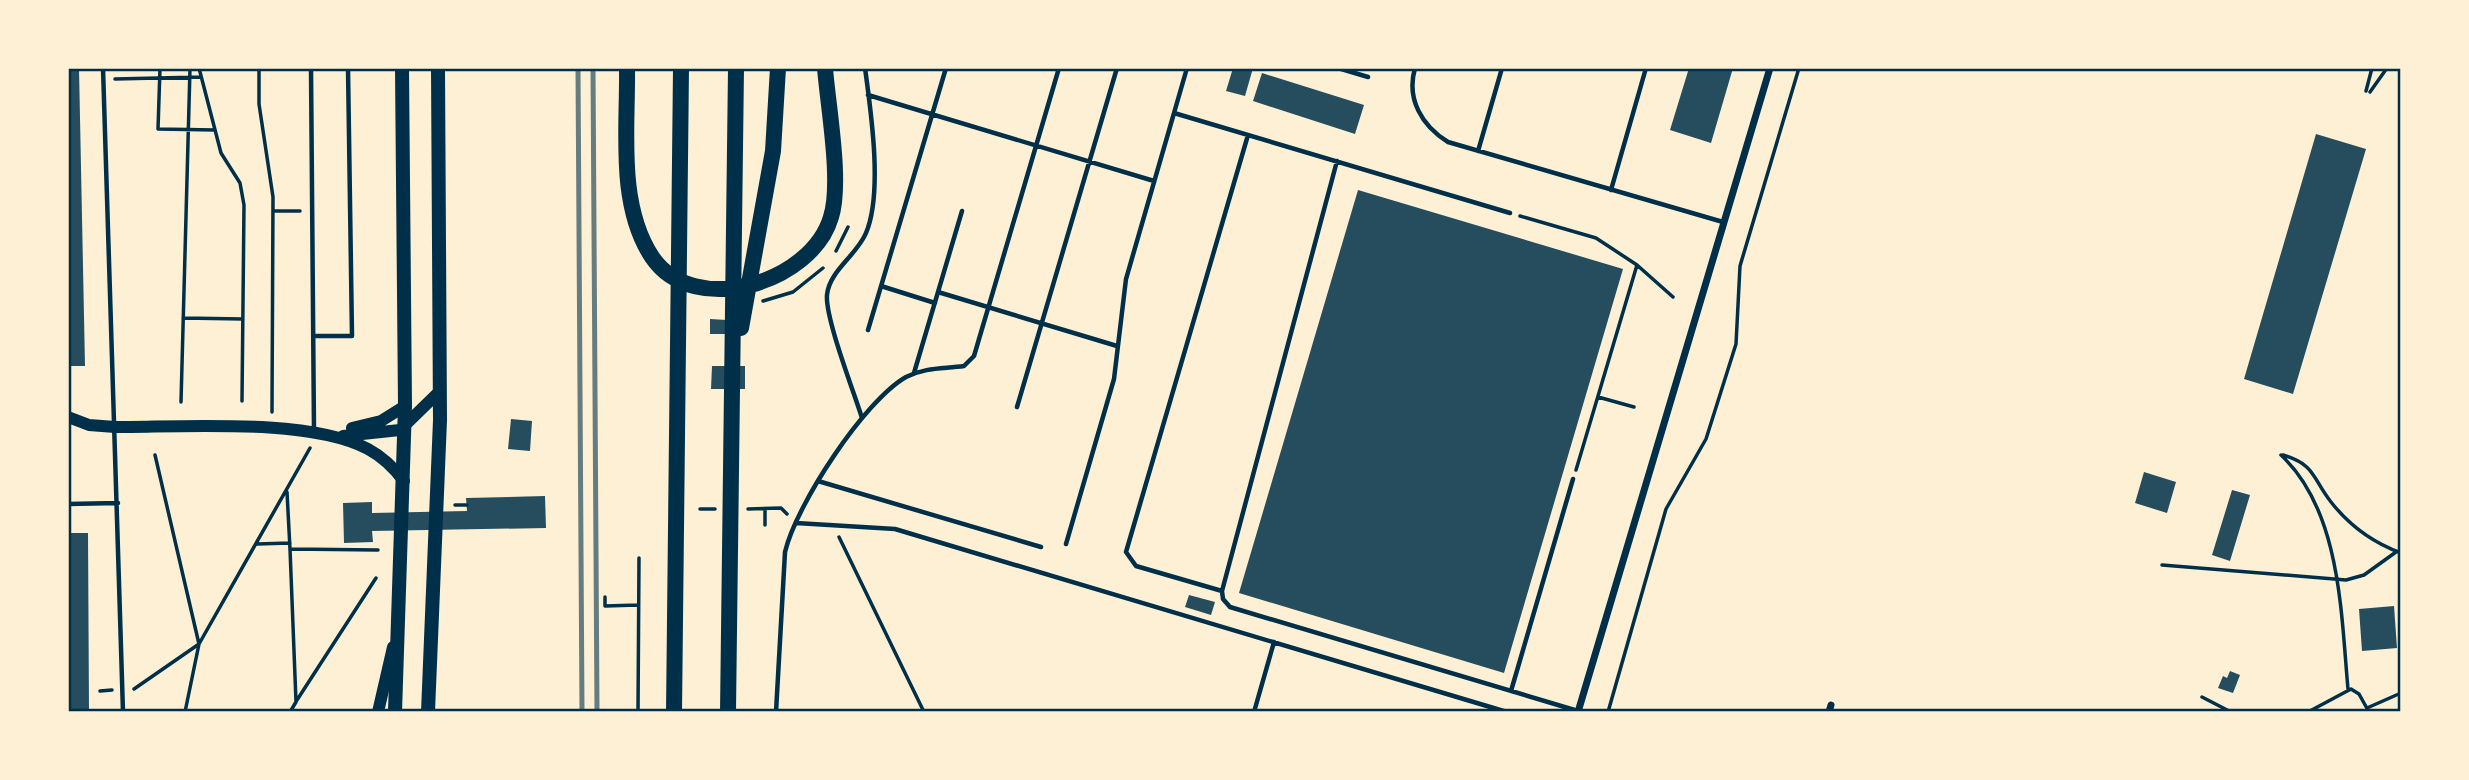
<svg xmlns="http://www.w3.org/2000/svg" width="2469" height="780" font-family="Rubik,sans-serif">
	<style>
		.building { fill: #264d5e }
		.lines { fill: none; stroke-linecap: round; stroke-linejoin: round }
		.path { stroke: #003049; stroke-width: 3.5 }
		.service { stroke: #003049; stroke-width: 4.5 }
		.minor { stroke: #003049; stroke-width: 7 }
		.tertiary { stroke: #003049; stroke-width: 12 }
		.secondary { stroke: #003049; stroke-width: 14 }
		.primary { stroke: #003049; stroke-width: 16 }
		.rail { stroke: #657d81; stroke-width: 5 }
		.neatline { fill: none; stroke: #003049; stroke-width: 2.5 }
	</style>
	<rect width="100%" height="100%" fill="#fdf0d5"/>
	<!-- building -->
	<path class="building" d="M68,68H79L85,366H68Z
		M1233,68H1253L1245,96L1226,91Z
		M1689,68H1733L1711,143L1670,130Z
		M1262,73L1364,105L1355,134L1253,101Z
		M2316,134L2366,149L2293,394L2244,379Z
		M1358,190L1623,269L1504,673L1239,593Z
		M710,319L727,320V334H710Z
		M712,366H745V389H711Z
		M511,419L532,421L530,451L508,449Z
		M2144,472L2176,482L2167,513L2135,503Z
		M2232,490L2250,495L2230,561L2212,555Z
		M545,496L546,528L372,531L373,542L344,543L343,503L372,502V513L467,511L466,498Z
		M68,533H88L89,712H68Z
		M1189,595L1215,602L1211,615L1185,607Z
		M2394,606L2397,648L2362,651L2359,609Z
		M2230,671L2240,675L2233,693L2218,688L2223,676L2227,678Z"/>
	<g class="lines">
		<!-- path -->
		<path class="path" d="M160,68L158,129L215,130
			M199,68L221,153L240,183L244,205L242,401
			M259,68V104L273,197L272,412
			M115,79L201,77
			M2366,91L2372,68
			M2370,92L2387,68
			M273,211H300
			M1520,216L1596,238L1637,265L1576,470
			M836,251L848,227
			M1637,265L1673,297
			M763,301L793,292L823,268
			M183,318L243,319
			M1598,397L1634,407
			M181,402L190,68
			M2281,455C2341,511 2341,614 2348,689
			M2283,455C2316,465 2312,478 2331,502C2349,525 2374,543 2401,553
			M287,492L290,549L378,550
			M455,505H467
			M700,509H715
			M748,509L781,508L787,514
			M765,509V525
			M839,537L924,712
			M257,544L290,543
			M2162,565L2346,580L2364,575L2396,552
			M605,597V606L638,605
			M134,689L199,644L155,455
			M100,691L112,690
			M2202,697L2231,712
			M297,700L376,578
			M2367,708L2401,693
			M185,712L199,644L310,448
			M290,712L296,702L290,549
			M638,712L639,558
			M1608,712L1666,509L1706,439L1736,344L1740,266L1799,68
			M2308,712L2351,689L2359,694L2369,712"/>
		<!-- service -->
		<path class="service" d="M103,68L123,712
			M311,68L314,431
			M1338,68L1368,77
			M1415,68C1406,99 1422,126 1448,142L1723,222
			M868,95L1154,181
			M1174,113L1187,68
			M1478,151L1502,68
			M1337,161L1222,591L1223,599L1230,607L1578,711
			M1611,190L1646,68
			M881,286L935,303
			M938,292L1117,346
			M868,330L946,68
			M315,336H352L348,68
			M914,373L962,211
			M1017,407L1117,68
			M862,418C854,392 825,318 827,295C829,271 857,255 866,233C883,193 871,112 865,68
			M818,481L1041,547
			M68,504L118,503
			M796,523L895,529L1507,712
			M1066,544L1114,379L1126,279L1174,113L1510,213
			M1222,591L1136,566L1126,552L1248,135
			M1511,691L1573,479
			M776,712L785,552C796,505 864,401 906,377C926,367 943,369 964,366L974,356L1059,68
			M1254,712L1274,642"/>
		<!-- minor -->
		<path class="minor" d="M1578,712L1770,68
			M1829,712L1831,705"/>
		<!-- tertiary -->
		<path class="tertiary" d="M68,417L89,425L115,427C183,427 310,418 368,449C383,457 394,468 404,481
			M352,428L381,421L405,406
			M343,436L400,430L440,391
			M378,712L393,647"/>
		<!-- secondary -->
		<path class="secondary" d="M395,712L405,406L402,68
			M428,712L440,420L438,68"/>
		<!-- primary -->
		<path class="primary" d="M627,68C628,128 617,204 652,257C694,319 812,283 831,217C842,182 828,107 825,68
			M741,328L773,151L778,68
			M674,712L681,68
			M728,712L736,68"/>
		<!-- rail -->
		<path class="rail" d="M578,68L582,712
			M593,68L597,712"/>
	</g>
	<!-- border -->
	<rect width="2469" height="780" fill="none" stroke="#fdf0d5" stroke-width="140"/>
	<rect x="70" y="70" width="2329" height="640" class="neatline"/>
</svg>
